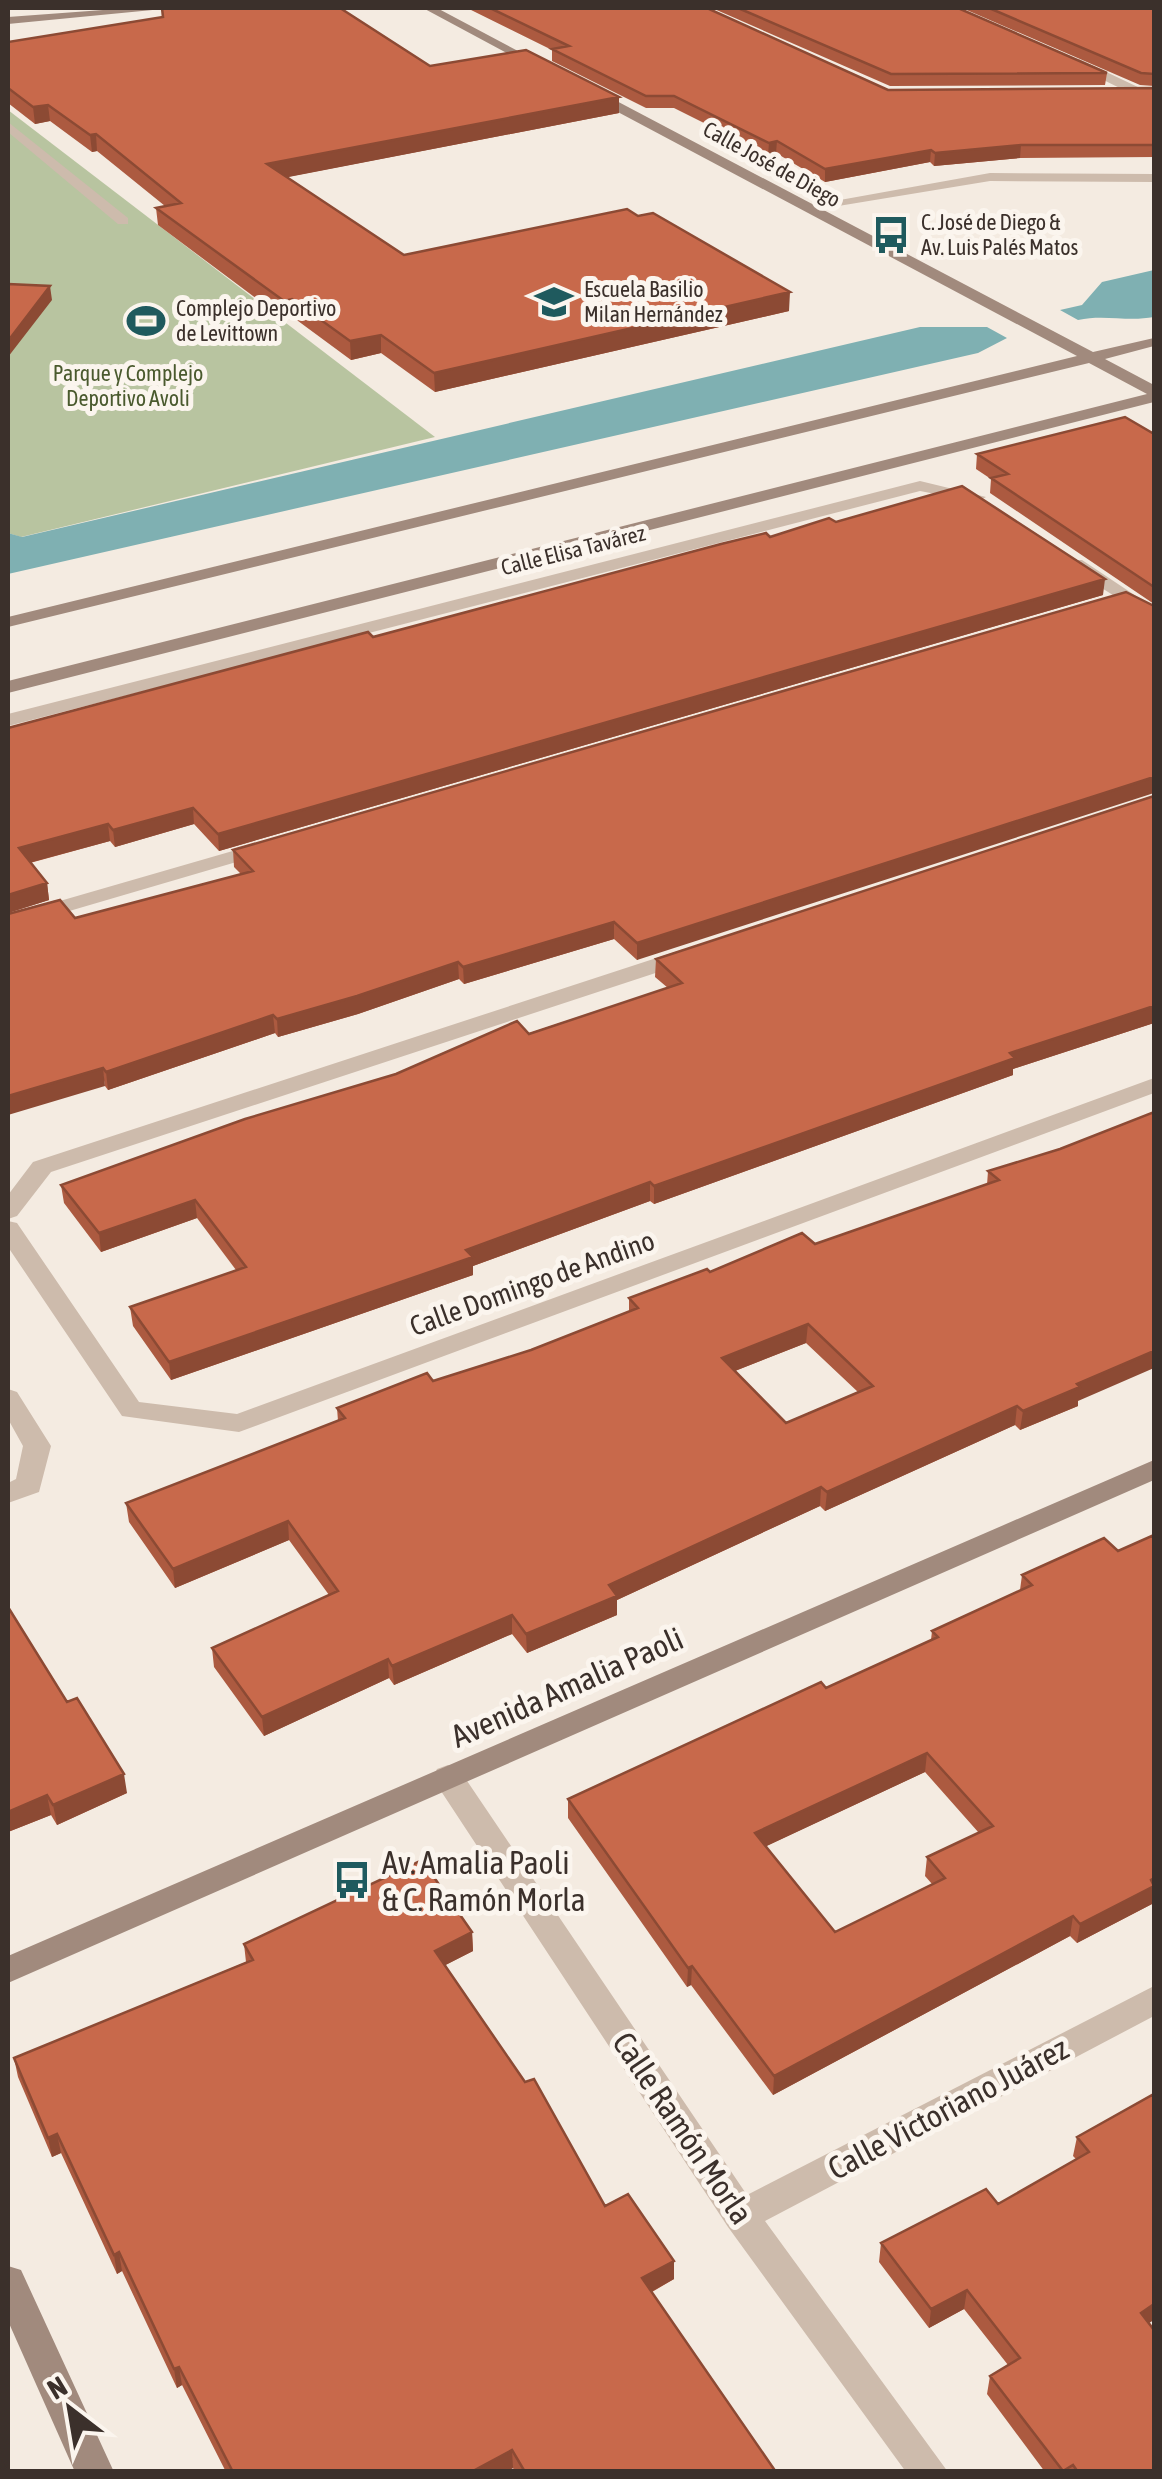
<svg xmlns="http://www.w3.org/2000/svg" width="1162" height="2479" font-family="'Asap Condensed',sans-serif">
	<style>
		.green { fill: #b8c4a0 }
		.water { fill: #7fb0b2 }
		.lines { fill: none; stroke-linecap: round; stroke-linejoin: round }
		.street { fill: #cdbbac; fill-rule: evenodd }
		.secondary { fill: #a18a7d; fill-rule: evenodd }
		.wall { fill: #ac5a40; fill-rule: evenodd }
		.shaded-wall { fill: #8c4a34 }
		.building { fill: #c8694b; stroke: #8c4a34; stroke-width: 2.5; fill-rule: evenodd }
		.labels { text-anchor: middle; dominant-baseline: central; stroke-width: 10; stroke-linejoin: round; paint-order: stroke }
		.far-street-label { font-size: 22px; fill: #3b302b; stroke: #fbf5ee }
		.far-poi-label { font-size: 22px; fill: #3b302b; stroke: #fbf5ee; text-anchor: start }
		.far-park-label { font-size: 22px; fill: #4a5a2e; stroke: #fbf5ee }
		.street-label { font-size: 28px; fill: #3b302b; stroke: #fbf5ee }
		.near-street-label { font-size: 32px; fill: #3b302b; stroke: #fbf5ee }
		.near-poi-label { font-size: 32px; fill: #3b302b; stroke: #fbf5ee; text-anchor: start }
	</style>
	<rect width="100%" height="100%" fill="#f4ebe1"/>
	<!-- green -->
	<path class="green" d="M8,110L435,437L21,537L8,533Z"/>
	<!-- water -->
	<path class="water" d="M1154,270V317C1127,322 1104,314 1078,320L1060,310L1082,305L1102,282Z
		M920,327H987L1007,338L978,353L8,574V533L22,537Z"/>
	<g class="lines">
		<!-- street -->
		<path class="street" d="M1079,59L1142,89L1144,92L1134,95L1075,66Z
			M8,122L128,218V224H118L8,132Z
			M990,173L1154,174V182L990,181L808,211L801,207Z
			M920,481L986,497L977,502L920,491L8,726V714Z
			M1070,560H1082L1154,608V621L1070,568Z
			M267,841L277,847L274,851L8,929V916Z
			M684,949L692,951L695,956L692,961L51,1172L17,1216L8,1219V1195L33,1162Z
			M1154,1078V1093L239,1432L122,1416L8,1247V1221L17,1223L139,1402L237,1414Z
			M8,1389L17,1392L51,1446L39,1492L8,1503V1483L16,1479L23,1446L8,1419Z
			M448,1765L459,1769L747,2195L1154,1986V2016L765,2221L948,2472H906L728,2227L437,1785L433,1777L437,1769Z"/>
		<!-- secondary -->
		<path class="secondary" d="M130,8H173L8,24V17Z
			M423,8H437L550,68L540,71Z
			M584,88H592L1093,352L1154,338V346L1105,359L1154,385V402L8,693V681L1147,394L1089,363L8,627V617L1077,356L584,94Z
			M1154,1460V1480L8,1983V1956Z
			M8,2266L21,2270L114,2472H75L8,2321Z"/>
	</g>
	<!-- wall -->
	<path class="wall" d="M467,8H707L888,90L1154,88V157L1020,158L934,166L930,162L825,182L776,153L768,155L674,108H646L552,61V50Z
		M712,8H958L1107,73L1105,85L890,86Z
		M962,8H1154V86L1140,85Z
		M8,42L430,66L619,97V113L287,177L404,255L789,311L435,392L381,353L351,360L294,318L285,320L158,225L156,208L165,206L97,151L92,152L50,121L35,124L8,103Z
		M1154,434V604L990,493L991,479L976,469L977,454Z
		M836,522L1103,595L219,851L194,824L115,847L110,841L30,863L47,883L49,900L8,913V728L770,537Z
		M1126,592L637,960L614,939L464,984L459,979L358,1014L278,1037L275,1033L108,1090L105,1086L75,918L241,874L234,867L233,850Z
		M1154,796V1023L1013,1069V1075L654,1204L650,1201L473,1266V1275L171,1380L133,1326L130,1307L236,1270L197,1218L101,1252L64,1203L61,1185L668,988L655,977L656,959Z
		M1060,1149L1078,1406L1020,1430L1015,1425L825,1511L820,1506L617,1600V1615L527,1653L512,1634L394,1685L389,1678L264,1736L214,1667L212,1648L329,1595L289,1540L175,1588L129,1522L126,1503L338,1421L337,1408L433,1381L531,1350L629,1311V1298L710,1272L815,1244L987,1185L988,1171ZM806,1343L859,1393L786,1423L735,1371Z
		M1104,1538L1153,1896L1152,1904L1077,1943L1070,1936L773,2095L691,1985L687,1987L568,1818V1799L826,1688L931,1640L932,1631L1020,1590L1022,1575ZM925,1772L979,1833L927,1857L925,1876L932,1884L835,1932L766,1846Z
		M8,1607L67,1702L127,1793L57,1825L51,1815L8,1832Z
		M472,1932L473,1951L445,1965L605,2206L674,2279L652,2292L776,2472H515L513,2468L506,2472H226L182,2385L177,2388L122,2271L117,2274L61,2153L52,2157L18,2077L14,2058L246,1962L244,1944Z
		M1154,2094L1149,2323L1154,2472H1045L987,2394L990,2376L1008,2365L964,2309L929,2328L879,2262L881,2243L998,2204L1076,2159L1073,2156L1077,2137Z"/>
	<!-- shaded-wall -->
	<path class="shaded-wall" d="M619,97V113L268,181L267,164Z
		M48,105L50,121L35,124L33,107Z
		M96,134L97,151L92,152L90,135Z
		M777,141L776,153L768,155L769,143Z
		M1021,145L1020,158L934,166L935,153Z
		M931,150L930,162L825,182V169Z
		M50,286L52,300L8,357V341Z
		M790,292L789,311L435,392L434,373Z
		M292,299L294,318L285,320L284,301Z
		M381,335V353L351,360L350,341Z
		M1105,579L1103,595L219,851L218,834Z
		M1154,777V793L637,960V943Z
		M193,808L194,824L115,847L113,830Z
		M108,824L110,841L21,865L19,848Z
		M47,883L49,900L8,913V895Z
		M614,922V939L464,984L463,967Z
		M458,962L459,979L358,1014L278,1037L277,1019Z
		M1154,1006V1023L1013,1069V1075L654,1204V1186L1010,1053Z
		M273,1015L275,1033L108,1090L106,1072Z
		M103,1068L105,1086L8,1115V1096Z
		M650,1182V1201L473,1266V1275L171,1380L169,1362Z
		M195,1200L197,1218L101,1252L99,1233Z
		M808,1324L806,1343L722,1376V1358Z
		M1154,1351V1368L1078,1401V1406L1020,1430L1023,1411L1077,1384Z
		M1017,1406L1015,1425L825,1511L827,1492Z
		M821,1487L820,1506L617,1600V1615L527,1653L526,1634L609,1585Z
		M288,1521L289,1540L175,1588L173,1569Z
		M512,1615V1634L394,1685L392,1666Z
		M388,1659L389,1678L264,1736L262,1717Z
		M927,1753L925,1772L754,1852L755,1833Z
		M124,1774L127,1793L57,1825L53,1805Z
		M47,1795L51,1815L8,1832V1812Z
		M1154,1878V1896L1152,1904L1077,1943L1080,1924Z
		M1073,1916L1070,1936L773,2095L774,2076Z
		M472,1932L473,1951L436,1970L435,1951Z
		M692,1966L691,1985L687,1987L688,1968Z
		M57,2134L61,2153L52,2157L48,2138Z
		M119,2252L122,2271L117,2274L114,2255Z
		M674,2261V2279L642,2297V2278Z
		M967,2290L964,2309L929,2328L931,2309Z
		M1154,2304V2320L1136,2331L1141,2313Z
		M179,2367L182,2385L177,2388L174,2369Z
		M512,2450L513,2468L506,2472H471Z"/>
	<!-- building -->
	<path class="building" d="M162,8H340L430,66L526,50L619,97L267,164L404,255L627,209L638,216L653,213L790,292L434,373L381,335L350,341L292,299L284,301L156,208L181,203L96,134L90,135L48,105L33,107L8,88V42L163,17Z
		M490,8H707L888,90L1154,88V145H1021L935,153L931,150L825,169L777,141L769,143L674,96H646L552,49L569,46Z
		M738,8H958L1107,73L891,74Z
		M989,8H1154V74L1141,73Z
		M8,284L50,286L8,341Z
		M1125,417L1154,434V587L991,478L1008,474L977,454Z
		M962,486L1105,579L218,834L193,808L113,830L108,824L19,848L47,883L8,895V728L368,632L373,637L721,544L766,533L770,537L829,518L836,522Z
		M1126,592L1154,606V777L637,943L614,922L463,967L458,962L357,996L277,1019L273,1015L106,1072L103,1068L8,1096V914L60,900L75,918L253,871L233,850Z
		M1154,796V1006L1010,1053L1015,1058L654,1186L650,1182L466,1250L473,1257L169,1362L130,1307L246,1267L195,1200L99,1233L61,1185L245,1119L396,1074L517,1021L529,1034L682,983L656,959Z
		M1154,1112V1351L1077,1384L1080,1387L1023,1411L1017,1406L827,1492L821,1487L609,1585L617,1596L526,1634L512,1615L392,1666L388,1659L262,1717L212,1648L338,1591L288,1521L173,1569L126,1503L345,1418L337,1408L427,1373L433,1381L531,1350L638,1308L629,1298L707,1269L710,1272L802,1233L815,1244L999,1180L988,1171L1060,1149ZM808,1324L873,1386L786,1423L722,1358Z
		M1154,1535V1878L1151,1880L1154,1886L1080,1924L1073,1916L774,2076L692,1966L688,1968L568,1799L821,1682L826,1688L938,1637L932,1631L1032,1585L1022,1575L1104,1538L1118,1551ZM927,1753L993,1826L927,1857L945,1878L835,1932L755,1833Z
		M8,1607L67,1702L77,1698L124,1774L53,1805L47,1795L8,1812Z
		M422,1860L472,1932L435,1951L525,2082L534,2079L605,2206L628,2194L674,2261L642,2278L776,2472H525L512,2450L471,2472H233L179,2367L174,2369L119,2252L114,2255L57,2134L48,2138L14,2058L253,1960L244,1944Z
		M1154,2094V2304L1141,2313L1154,2330V2472H1078L1073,2465L1063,2471L990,2376L1020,2358L967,2290L931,2309L881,2243L986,2189L998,2204L1089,2152L1077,2137Z"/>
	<!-- icons -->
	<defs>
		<g id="bus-bare" transform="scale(3)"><path d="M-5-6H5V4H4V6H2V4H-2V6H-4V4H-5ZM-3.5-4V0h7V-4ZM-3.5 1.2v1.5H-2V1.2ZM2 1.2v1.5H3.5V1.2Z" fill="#1f5a5e" stroke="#fbf5ee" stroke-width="2.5" paint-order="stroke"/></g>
		<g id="school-bare" transform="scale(3)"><path d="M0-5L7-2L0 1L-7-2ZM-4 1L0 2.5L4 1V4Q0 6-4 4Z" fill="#1f5a5e" stroke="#fbf5ee" stroke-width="2.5" paint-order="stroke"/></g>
		<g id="stadium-bare" transform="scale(3)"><path d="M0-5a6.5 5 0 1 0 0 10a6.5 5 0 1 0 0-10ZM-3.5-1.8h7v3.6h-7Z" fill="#1f5a5e" stroke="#fbf5ee" stroke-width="2.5" paint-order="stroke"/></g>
	</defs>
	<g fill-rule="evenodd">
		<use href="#bus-bare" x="891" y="235"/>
		<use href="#school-bare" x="554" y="302"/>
		<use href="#stadium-bare" x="146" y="321"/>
		<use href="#bus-bare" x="352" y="1880"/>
	</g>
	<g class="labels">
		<!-- far-street labels -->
		<g class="far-street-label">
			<text transform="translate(772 164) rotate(29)">Calle José de Diego</text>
			<text transform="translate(573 550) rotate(-14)">Calle Elisa Tavárez</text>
		</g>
		<!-- far-poi labels -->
		<g class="far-poi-label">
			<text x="921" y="222">C. José de Diego &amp;<tspan x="921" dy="25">Av. Luis Palés Matos</tspan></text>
			<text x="584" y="289">Escuela Basilio<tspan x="584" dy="25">Milan Hernández</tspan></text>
			<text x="176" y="308">Complejo Deportivo<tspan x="176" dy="25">de Levittown</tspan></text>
		</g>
		<!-- far-park labels -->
		<g class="far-park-label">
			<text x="128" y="373">Parque y Complejo<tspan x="128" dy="25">Deportivo Avoli</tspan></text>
		</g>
		<!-- street labels -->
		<g class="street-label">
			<text transform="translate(532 1283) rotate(-20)">Calle Domingo de Andino</text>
		</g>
		<!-- near-street labels -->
		<g class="near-street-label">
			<text transform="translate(567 1687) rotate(-24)">Avenida Amalia Paoli</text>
			<text transform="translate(948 2108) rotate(-28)">Calle Victoriano Juárez</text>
			<text transform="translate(683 2128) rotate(56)">Calle Ramón Morla</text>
		</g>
		<!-- near-poi labels -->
		<g class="near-poi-label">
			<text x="382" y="1862">Av. Amalia Paoli<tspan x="382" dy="37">&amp; C. Ramón Morla</tspan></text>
		</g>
	</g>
	<!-- border -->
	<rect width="1162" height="2479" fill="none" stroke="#3b302b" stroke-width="20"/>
	<!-- north arrow -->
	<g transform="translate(70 2409) rotate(329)" stroke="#fbf5ee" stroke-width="8" paint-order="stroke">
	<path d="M0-8L18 38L0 25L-18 38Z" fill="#3b302b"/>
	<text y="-15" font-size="28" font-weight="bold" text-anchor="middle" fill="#3b302b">N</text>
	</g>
</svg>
